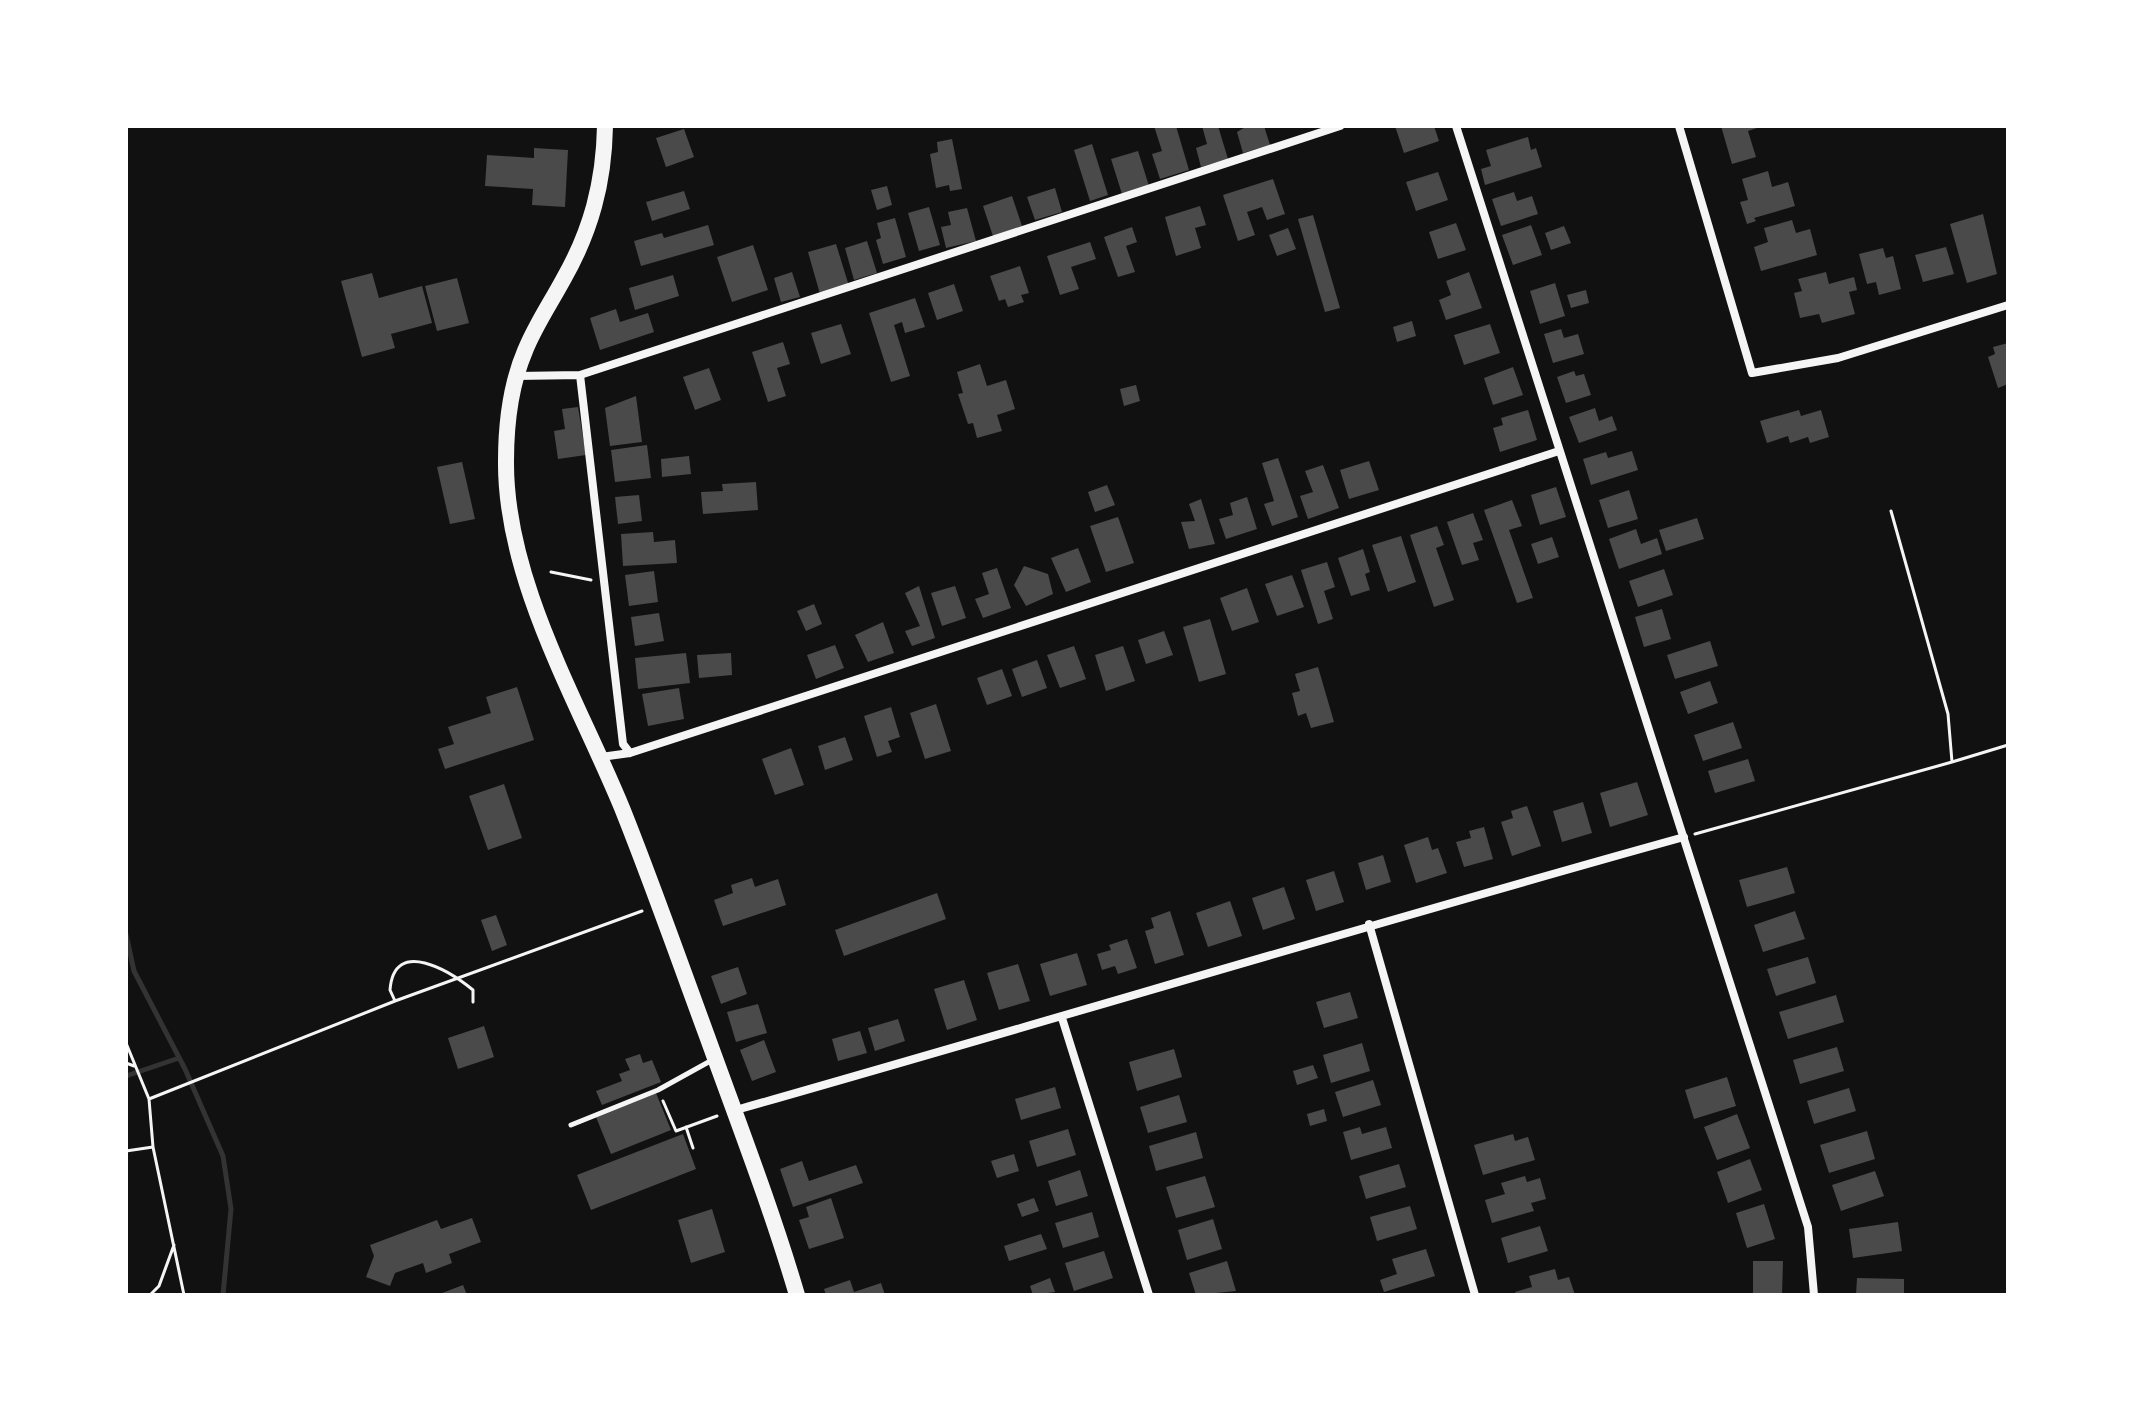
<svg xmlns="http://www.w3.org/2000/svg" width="2134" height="1421" font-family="Helvetica,sans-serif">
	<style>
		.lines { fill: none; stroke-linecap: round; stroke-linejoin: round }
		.stream { stroke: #333; stroke-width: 5 }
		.building { fill: #4a4a4a }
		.path { stroke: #f5f5f5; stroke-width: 3 }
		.service { stroke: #f5f5f5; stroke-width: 5 }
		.minor { stroke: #f5f5f5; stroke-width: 8 }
		.secondary { stroke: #f5f5f5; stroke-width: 16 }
	</style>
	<rect width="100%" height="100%" fill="#111"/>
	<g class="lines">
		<!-- stream -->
		<path class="stream" d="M126,934L134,971L185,1069L223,1156L231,1209L223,1295
			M126,1076L179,1058"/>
	</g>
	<!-- building -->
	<path class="building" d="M1154,126H1176L1189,170L1160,179L1152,154L1162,151Z
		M1202,126H1218L1228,159L1201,167L1196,148L1207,144Z
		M1247,126H1264L1270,145L1243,153L1237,132Z
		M1395,126H1434L1439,141L1404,153Z
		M1721,126H1763L1748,131L1756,157L1732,164Z
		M684,129L694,157L666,167L656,138Z
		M1528,137L1531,150L1536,148L1542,167L1485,185L1481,169L1491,166L1486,150Z
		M952,139L962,189L950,191L949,185L936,188L930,154L938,152L937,142Z
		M1092,144L1108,195L1090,201L1074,150Z
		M534,148L568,150L565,207L532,205L533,189L485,186L487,155L534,158Z
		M1138,151L1149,186L1122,194L1111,159Z
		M1768,171L1772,187L1788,182L1795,206L1754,218L1756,221L1747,224L1740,202L1748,200L1742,179Z
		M1438,172L1448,200L1416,211L1406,182Z
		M1273,179L1285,214L1267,220L1262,207L1247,212L1255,235L1238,241L1223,195Z
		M887,186L892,205L877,210L871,190Z
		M1055,188L1062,212L1035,220L1027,197Z
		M684,191L690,209L652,221L646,202Z
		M1514,192L1517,201L1532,196L1538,214L1501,226L1492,199Z
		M1012,196L1022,226L993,236L983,206Z
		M1200,206L1206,225L1195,228L1201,248L1176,256L1165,217Z
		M929,207L940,245L919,251L908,213Z
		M967,208L976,241L946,248L941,227L951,225L948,212Z
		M1983,214L1997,274L1967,283L1950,224Z
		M1313,215L1340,308L1325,312L1298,219Z
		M895,218L906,257L883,264L876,240L881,238L877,223Z
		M1792,220L1796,233L1810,229L1817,255L1761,271L1754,247L1768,242L1764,228Z
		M1456,223L1466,250L1438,259L1429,232Z
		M708,225L714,245L641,266L634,241L662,233L664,238Z
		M1531,225L1542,255L1513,265L1502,235Z
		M1564,226L1571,243L1551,250L1545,233Z
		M1132,227L1137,242L1126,246L1135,272L1118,277L1104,237Z
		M1288,228L1296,249L1277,256L1269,235Z
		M867,241L877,273L854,280L845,248Z
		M1090,242L1096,259L1071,267L1079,289L1060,295L1047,256Z
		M836,244L849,286L820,294L808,252Z
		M753,245L768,290L732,302L717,257Z
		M1946,247L1954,274L1923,282L1915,255Z
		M1883,248L1886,258L1893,256L1901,289L1879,295L1876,282L1867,284L1859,254Z
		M1020,266L1029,293L1021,295L1024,302L1008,307L1005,299L999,301L990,276Z
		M792,272L800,297L781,302L774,278Z
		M1469,272L1482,308L1446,320L1439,300L1451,295L1446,281Z
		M1826,272L1829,284L1854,277L1857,290L1849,292L1855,314L1822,323L1819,314L1800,318L1794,293L1802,291L1798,279Z
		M372,273L379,298L422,286L432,323L391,334L395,348L362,357L341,281Z
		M673,275L679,296L635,310L629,288Z
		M457,278L469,323L437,331L425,286Z
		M1555,283L1565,316L1540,324L1530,291Z
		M954,284L963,311L937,320L928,293Z
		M1586,290L1589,303L1571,308L1567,295Z
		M915,298L925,327L905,333L902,322L894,325L910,376L891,382L869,313Z
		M616,309L620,322L648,313L654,332L600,350L590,318Z
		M1412,321L1416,336L1397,342L1393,327Z
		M841,324L851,354L821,364L811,333Z
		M1490,324L1500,353L1464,365L1454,335Z
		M1561,329L1564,338L1578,334L1584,354L1553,363L1544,334Z
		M783,342L790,364L777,368L786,396L768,402L752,352Z
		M2008,343V384L1998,388L1988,357L1995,354L1993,347Z
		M980,364L987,386L1006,380L1015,409L997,415L1002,431L977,438L973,423L968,424L958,394L963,393L957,372Z
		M1513,367L1523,395L1493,405L1484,378Z
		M709,368L721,400L695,410L683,377Z
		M1574,371L1576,376L1584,374L1591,395L1566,403L1557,377Z
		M1136,385L1140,401L1124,406L1120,389Z
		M636,396L642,442L610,446L605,408Z
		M578,407L586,455L558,459L554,431L565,429L562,409Z
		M1595,408L1599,421L1612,416L1617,430L1579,443L1569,417Z
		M1528,410L1537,440L1500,452L1493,428L1503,425L1501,418Z
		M1799,410L1801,416L1821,410L1829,437L1810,443L1808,437L1790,443L1788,436L1767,443L1760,421Z
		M647,445L651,478L615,482L611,450Z
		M1632,451L1638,470L1591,485L1583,459L1606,452L1608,458Z
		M689,456L691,474L662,477L661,459Z
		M1278,458L1298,517L1272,526L1264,504L1274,501L1262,463Z
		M1369,461L1379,490L1349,499L1340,470Z
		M462,462L475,519L450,524L437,467Z
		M1323,465L1339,508L1308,519L1300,496L1313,492L1305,471Z
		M756,482L758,510L703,514L701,492L723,491L722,484Z
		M1107,485L1115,505L1095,512L1088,492Z
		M1556,487L1566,517L1540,525L1531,495Z
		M1629,490L1638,519L1608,528L1599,500Z
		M639,495L642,521L618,524L615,497Z
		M1247,497L1257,529L1226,539L1219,519L1233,515L1230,503Z
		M1201,499L1215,544L1189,549L1181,522L1195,521L1189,504Z
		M1512,500L1522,526L1509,530L1533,598L1517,603L1484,510Z
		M1473,513L1483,540L1473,543L1479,560L1462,565L1447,522Z
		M1118,517L1134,563L1106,572L1090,526Z
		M1697,518L1704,539L1666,551L1659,530Z
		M1437,526L1444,545L1436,548L1454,600L1434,607L1410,535Z
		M1636,529L1641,544L1657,538L1662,554L1619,569L1609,539Z
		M653,532L654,542L675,540L677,563L623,566L621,534Z
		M1401,536L1416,582L1388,592L1372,545Z
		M1552,537L1559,557L1538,564L1531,544Z
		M1078,548L1091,582L1066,592L1051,558Z
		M1363,549L1370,572L1365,574L1370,590L1351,596L1338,558Z
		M1327,562L1335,587L1324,591L1333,619L1318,624L1301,570Z
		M1024,566L1048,574L1053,594L1026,606L1014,585Z
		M997,568L1011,608L983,618L975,599L989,594L982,573Z
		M1664,569L1673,595L1638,607L1629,581Z
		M654,571L658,602L629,606L625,575Z
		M1292,575L1304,607L1277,616L1265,584Z
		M919,586L935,638L912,646L905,631L920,626L905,593Z
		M955,586L966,618L942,626L931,593Z
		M1247,588L1259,622L1232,631L1220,598Z
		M814,604L822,624L806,631L797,611Z
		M1662,609L1671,639L1644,647L1635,617Z
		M659,613L664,641L635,646L631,617Z
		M1210,619L1226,674L1199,682L1183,627Z
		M883,622L894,653L868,662L855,635Z
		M1164,631L1173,655L1146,664L1138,640Z
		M1710,641L1718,666L1675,679L1667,655Z
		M835,645L844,668L816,679L807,655Z
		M1074,646L1086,679L1060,688L1047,655Z
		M1123,646L1135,681L1106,691L1095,655Z
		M686,653L690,683L638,689L635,658Z
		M731,653L732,675L699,678L697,655Z
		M1037,660L1047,688L1022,697L1012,669Z
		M1318,667L1334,722L1311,728L1306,713L1298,716L1292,693L1300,691L1295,674Z
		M1002,669L1012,696L987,705L977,678Z
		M1710,681L1718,703L1688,714L1680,692Z
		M517,687L534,740L445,769L438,749L454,744L448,727L491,713L486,697Z
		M679,688L684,719L648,726L642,694Z
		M936,704L951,751L925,759L910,713Z
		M891,707L900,737L888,741L892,752L877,757L864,716Z
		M1733,722L1742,748L1703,761L1694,735Z
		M845,737L853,760L825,770L818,746Z
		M791,748L804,785L775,795L762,759Z
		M1748,759L1755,781L1715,793L1708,771Z
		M1637,782L1648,815L1610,827L1600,793Z
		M504,784L522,838L488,850L469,796Z
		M1583,802L1592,833L1562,842L1553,811Z
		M1527,806L1541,846L1512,856L1501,822L1513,818L1511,811Z
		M1484,827L1493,859L1464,867L1456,842L1471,838L1469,831Z
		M1428,837L1432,850L1438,848L1447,873L1416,883L1404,845Z
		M1383,855L1391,882L1366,890L1358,863Z
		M1787,867L1795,893L1747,907L1739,880Z
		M1334,871L1344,902L1316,911L1306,880Z
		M752,878L755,887L778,879L786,905L723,926L714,900L733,893L731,885Z
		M1284,887L1295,919L1263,930L1252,898Z
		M937,893L946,919L844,956L835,930Z
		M1230,901L1242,936L1208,947L1196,913Z
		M1170,911L1184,955L1155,964L1145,931L1154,928L1151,918Z
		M1795,911L1805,939L1763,952L1754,925Z
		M496,915L507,945L492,951L481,920Z
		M1127,939L1137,968L1118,974L1115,966L1102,970L1097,954L1111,950L1109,945Z
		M1077,953L1087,985L1050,996L1040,964Z
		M1808,957L1816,983L1776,996L1767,969Z
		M1018,964L1030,1001L999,1010L987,973Z
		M738,967L747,994L721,1004L711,976Z
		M964,980L977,1020L947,1030L934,989Z
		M1350,992L1358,1018L1324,1028L1316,1002Z
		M1836,995L1844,1022L1788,1039L1779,1012Z
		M758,1004L767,1033L736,1042L727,1012Z
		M898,1019L905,1041L875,1051L868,1028Z
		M484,1026L494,1057L458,1069L448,1038Z
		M860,1031L867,1053L838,1061L832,1039Z
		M764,1040L776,1072L752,1081L740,1050Z
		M1362,1043L1370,1071L1331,1083L1323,1055Z
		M1837,1047L1844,1071L1800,1084L1793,1060Z
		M1174,1049L1182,1077L1137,1091L1129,1062Z
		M640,1054L643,1063L652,1060L661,1082L602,1105L596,1091L622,1081L619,1074L630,1070L625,1059Z
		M1313,1065L1318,1078L1297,1085L1293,1071Z
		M1727,1077L1736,1106L1694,1119L1685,1090Z
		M1373,1080L1381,1105L1343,1117L1335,1092Z
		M1055,1087L1061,1108L1021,1120L1015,1099Z
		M1849,1088L1856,1111L1814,1124L1807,1101Z
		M656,1093L671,1130L611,1154L596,1117Z
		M1179,1095L1187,1122L1148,1133L1140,1107Z
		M1324,1109L1327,1121L1310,1126L1307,1114Z
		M1737,1114L1750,1148L1717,1160L1704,1127Z
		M1360,1127L1362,1134L1386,1127L1392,1148L1351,1160L1343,1132Z
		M1068,1129L1076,1155L1037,1167L1029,1141Z
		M1867,1131L1875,1159L1829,1173L1820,1145Z
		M1196,1132L1203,1158L1156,1171L1149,1146Z
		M683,1134L696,1169L591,1210L577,1175Z
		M1513,1134L1515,1141L1528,1137L1535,1160L1483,1175L1474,1145Z
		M1014,1154L1019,1171L997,1178L991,1161Z
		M1750,1159L1762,1190L1728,1203L1717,1172Z
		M802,1161L809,1181L856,1165L863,1183L793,1207L780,1169Z
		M1399,1164L1406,1187L1366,1199L1359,1176Z
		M1080,1170L1088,1196L1056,1206L1048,1181Z
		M1875,1171L1884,1196L1841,1211L1832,1185Z
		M1205,1176L1215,1207L1176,1218L1166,1187Z
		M1525,1176L1527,1182L1540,1178L1546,1199L1531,1203L1534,1211L1492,1223L1485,1200L1505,1194L1501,1183Z
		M831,1198L844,1238L809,1249L799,1220L809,1217L806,1207Z
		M1034,1198L1039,1211L1022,1217L1017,1204Z
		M1764,1204L1775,1239L1747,1248L1736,1213Z
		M1410,1206L1417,1229L1377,1241L1370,1217Z
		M712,1209L725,1252L691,1263L678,1220Z
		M1092,1212L1099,1237L1063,1248L1055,1223Z
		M472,1218L481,1242L449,1254L452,1263L426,1273L423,1263L395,1273L390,1286L366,1277L374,1256L370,1245L437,1220L441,1229Z
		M1213,1219L1222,1249L1187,1260L1178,1230Z
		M1898,1222L1902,1251L1853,1258L1849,1229Z
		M1540,1226L1548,1251L1508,1263L1501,1238Z
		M1041,1234L1047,1249L1009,1261L1004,1246Z
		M1426,1249L1435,1276L1384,1292L1380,1280L1397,1274L1392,1259Z
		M1104,1251L1113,1278L1074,1291L1065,1263Z
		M1227,1261L1236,1291L1196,1295L1189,1273Z
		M1753,1261H1783L1782,1295H1753Z
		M1555,1269L1558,1280L1569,1277L1575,1295H1516L1515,1292L1532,1287L1529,1276Z
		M1050,1278L1055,1292L1033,1295L1030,1286Z
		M1857,1278L1904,1279V1295H1856Z
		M850,1280L854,1292L881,1283L885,1295H826L824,1289Z
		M463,1285L467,1295H437Z"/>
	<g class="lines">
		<!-- path -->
		<path class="path" d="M551,572L591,580
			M1952,762L2008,745
			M1695,834L1952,762L1948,714L1891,511
			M395,1001L390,990C394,936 451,972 473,990V1002
			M126,1043L149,1099L153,1147L184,1295
			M126,1063L134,1066
			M149,1099L395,1001L642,911
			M663,1101L676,1131L717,1116
			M686,1127L693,1148
			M126,1151L153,1147
			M150,1295L159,1286L174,1245"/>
		<!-- service -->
		<path class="service" d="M571,1125L658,1090L714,1059"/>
		<!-- minor -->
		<path class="minor" d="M1456,126L1808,1227L1814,1295
			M1679,126L1752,373L1838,358L2008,305
			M580,375L623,744L630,753
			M517,376L580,375L1340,126
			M601,757L630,753L1559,451
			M1369,924L1475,1295
			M1062,1018L1149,1295
			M736,1110C1053,1020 1367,925 1684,837"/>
		<!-- secondary -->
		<path class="secondary" d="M605,126C604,183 591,231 563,280C550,304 535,326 525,351C510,386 506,424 506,461C505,580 578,701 622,808C652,883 679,960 707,1036C738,1122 771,1207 797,1295"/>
	</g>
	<!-- border -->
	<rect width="2134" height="1421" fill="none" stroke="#ffffff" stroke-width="256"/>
</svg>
